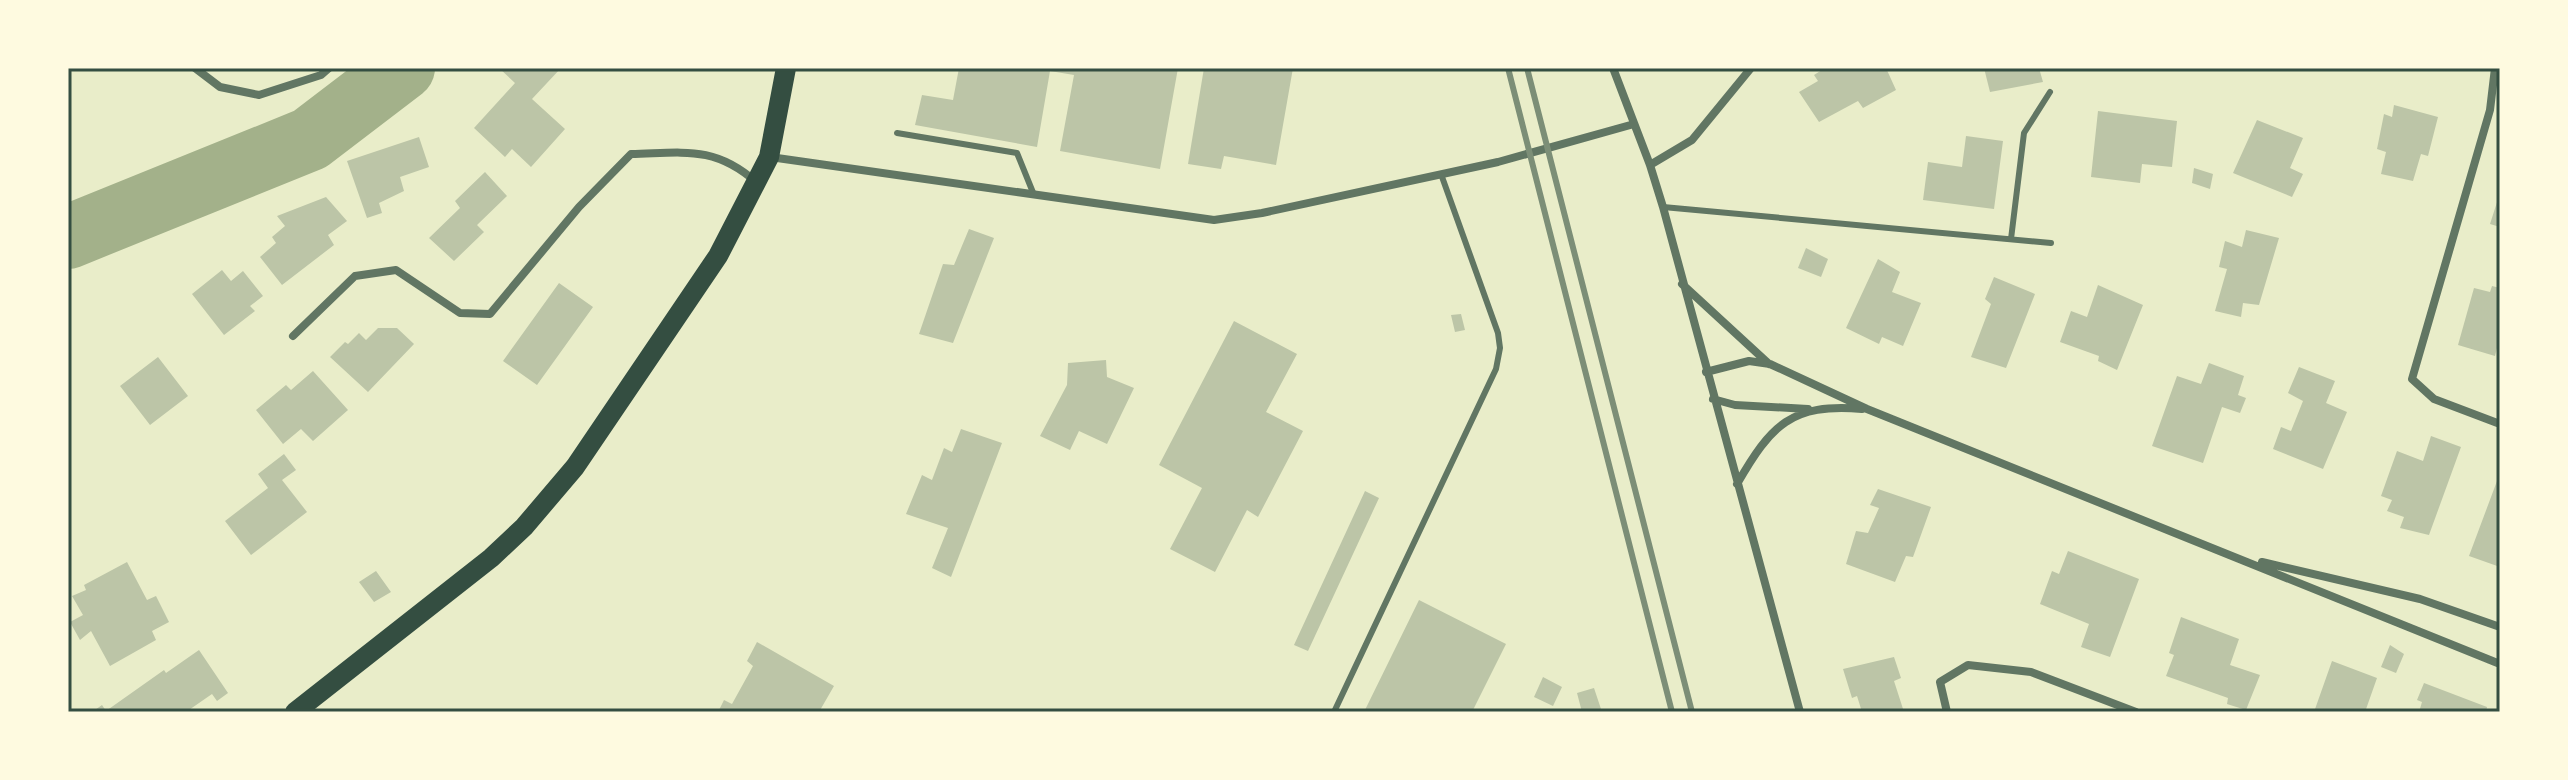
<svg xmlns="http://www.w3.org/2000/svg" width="2568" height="780" font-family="'Varela Round',sans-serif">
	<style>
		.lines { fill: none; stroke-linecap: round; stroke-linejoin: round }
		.river { stroke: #a3b18a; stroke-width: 64 }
		.building { fill: #bcc5a7 }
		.service { stroke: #617663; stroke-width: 6 }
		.minor { stroke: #617663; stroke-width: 8 }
		.primary { stroke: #344e41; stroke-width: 20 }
		.rail { stroke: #7c8e77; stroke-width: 6 }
		.neatline { fill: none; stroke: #344e41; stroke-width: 3 }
	</style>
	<rect width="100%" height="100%" fill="#e9edc9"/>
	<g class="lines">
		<!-- river -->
		<path class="river" d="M68,237L310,139L403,68"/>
	</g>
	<!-- building -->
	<path class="building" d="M499,68H561L532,99L565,129L531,167L512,149L505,157L474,128L515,83Z
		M959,68H1178L1160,169L1060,151L1074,75L1050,71L1037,147L915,125L922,95L953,100Z
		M1204,68H1293L1276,165L1224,156L1221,169L1188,164Z
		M1825,68H1886L1896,90L1863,108L1858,101L1819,122L1799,92L1818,81L1814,75Z
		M1984,68H2039L2043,82L1990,92Z
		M2394,105L2438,117L2428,156L2421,154L2413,181L2381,174L2386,152L2377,149L2384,114L2392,117Z
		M2098,111L2177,121L2172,167L2142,164L2140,183L2091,177Z
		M2257,120L2303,138L2290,168L2303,174L2292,197L2233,173Z
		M1966,136L2003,141L1994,209L1923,200L1928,162L1962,167Z
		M419,137L429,167L400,177L404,191L379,203L382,213L367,218L347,161Z
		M2194,168L2213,174L2210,189L2192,183Z
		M485,172L507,196L477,225L484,232L454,261L429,238L460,208L455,201Z
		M2499,196H2500V227L2490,224Z
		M326,197L347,221L328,235L334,245L282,285L260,257L276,243L272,237L285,226L277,216Z
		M969,229L994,238L953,343L919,334L943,264L954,265Z
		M2246,230L2279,238L2259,305L2243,303L2241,317L2215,311L2227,269L2219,267L2225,241L2242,247Z
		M1806,248L1828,259L1821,277L1798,268Z
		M1878,259L1900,272L1892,292L1921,303L1903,346L1882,337L1879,344L1846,328Z
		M222,270L231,281L243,271L263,296L250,306L255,311L224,335L192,294Z
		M1994,277L2035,294L2006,368L1971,357L1991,304L1985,299Z
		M559,283L593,307L537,385L503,361Z
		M2098,285L2143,305L2117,370L2098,361L2099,356L2060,342L2071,311L2087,317Z
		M2492,286L2500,288V349L2497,348L2495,356L2458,345L2474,288L2490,292Z
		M1461,314L1465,330L1455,332L1451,315Z
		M1234,321L1297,354L1266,412L1303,431L1258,517L1247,510L1215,572L1170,549L1202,488L1159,465Z
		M378,328H397L414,344L368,392L330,357L345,342L348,344L359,333L366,340Z
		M158,357L188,396L150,425L120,386Z
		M1106,360L1107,377L1134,388L1107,444L1079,431L1070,450L1040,436L1067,385L1068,363Z
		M2209,363L2244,376L2238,395L2246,398L2240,413L2222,407L2203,463L2152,446L2177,376L2201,384Z
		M2299,367L2335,381L2326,403L2347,412L2323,469L2273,449L2281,427L2291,431L2303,401L2288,393Z
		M313,371L348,410L313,441L301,429L283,444L256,410L286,385L291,390Z
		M961,429L1002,443L951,577L932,568L948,528L906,514L922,475L932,480L944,448L952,452Z
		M2431,436L2461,447L2429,535L2400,528L2404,517L2387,511L2392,500L2381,496L2397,451L2423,461Z
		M284,454L296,470L282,480L307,512L251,555L225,521L268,488L258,474Z
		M2500,473V567L2469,556Z
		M1878,489L1931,507L1913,557L1906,556L1895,582L1846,564L1856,531L1868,533L1879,508L1870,505Z
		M1365,491L1379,498L1308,651L1294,645Z
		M2068,551L2139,579L2110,657L2081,647L2089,624L2040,604L2052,571L2059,574Z
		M127,562L147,600L156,596L169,622L152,631L156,640L110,666L91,631L80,640L70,622L83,615L72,596L86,590L84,585Z
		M376,571L391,592L374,602L359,582Z
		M1419,600L1506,644L1472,712H1364Z
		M2181,617L2239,639L2230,665L2260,675L2246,710L2227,704L2228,698L2166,676L2174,655L2169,653Z
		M757,642L834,686L819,712H718L724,700L732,704L753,666L747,661Z
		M2390,645L2404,654L2396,673L2381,667Z
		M199,650L228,693L217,701L212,694L186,712H92L102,705L106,711L164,670L166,673Z
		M1894,657L1901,678L1894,681L1904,712H1862L1857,696L1852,698L1843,669Z
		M2332,661L2377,678L2365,712H2314Z
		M1543,677L1562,687L1553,706L1534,697Z
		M2424,683L2487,707L2486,712H2419L2422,702L2417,700Z
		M1594,688L1602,712H1582L1577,693Z"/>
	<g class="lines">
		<!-- service -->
		<path class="service" d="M897,133L1017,153L1034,195
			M1663,207L2051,243
			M2011,239L2024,133L2050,92
			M1334,712L1496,369L1500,348L1498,333L1441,174"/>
		<!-- minor -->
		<path class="minor" d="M195,68L220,87L259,95L321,75L329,68
			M1613,68L1650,165L1663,207L1800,712
			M2495,68L2490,110L2412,379L2434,399L2500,424
			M770,157L1214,220L1262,213L1498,162L1634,124
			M1650,165L1692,140L1751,68
			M1682,284L1769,364
			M293,336L355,276L396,270L460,313L490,314L579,207L631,154C683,153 714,145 756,182
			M1706,372L1749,361L1770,364L1867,409L2500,664
			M1713,399L1735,405L1808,409
			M1737,484C1771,425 1791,403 1862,409
			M2262,562L2420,599L2500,627
			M1947,712L1940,682L1968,665L2031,672L2136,712"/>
		<!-- primary -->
		<path class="primary" d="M295,712L491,558L524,527L575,467L718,256L769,157L786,68"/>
		<!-- rail -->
		<path class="rail" d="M1508,68L1672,712
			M1527,68L1692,712"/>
	</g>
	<!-- border -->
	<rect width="2568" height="780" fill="none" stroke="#fefae0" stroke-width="140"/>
	<rect x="70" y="70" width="2428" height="640" class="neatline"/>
</svg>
